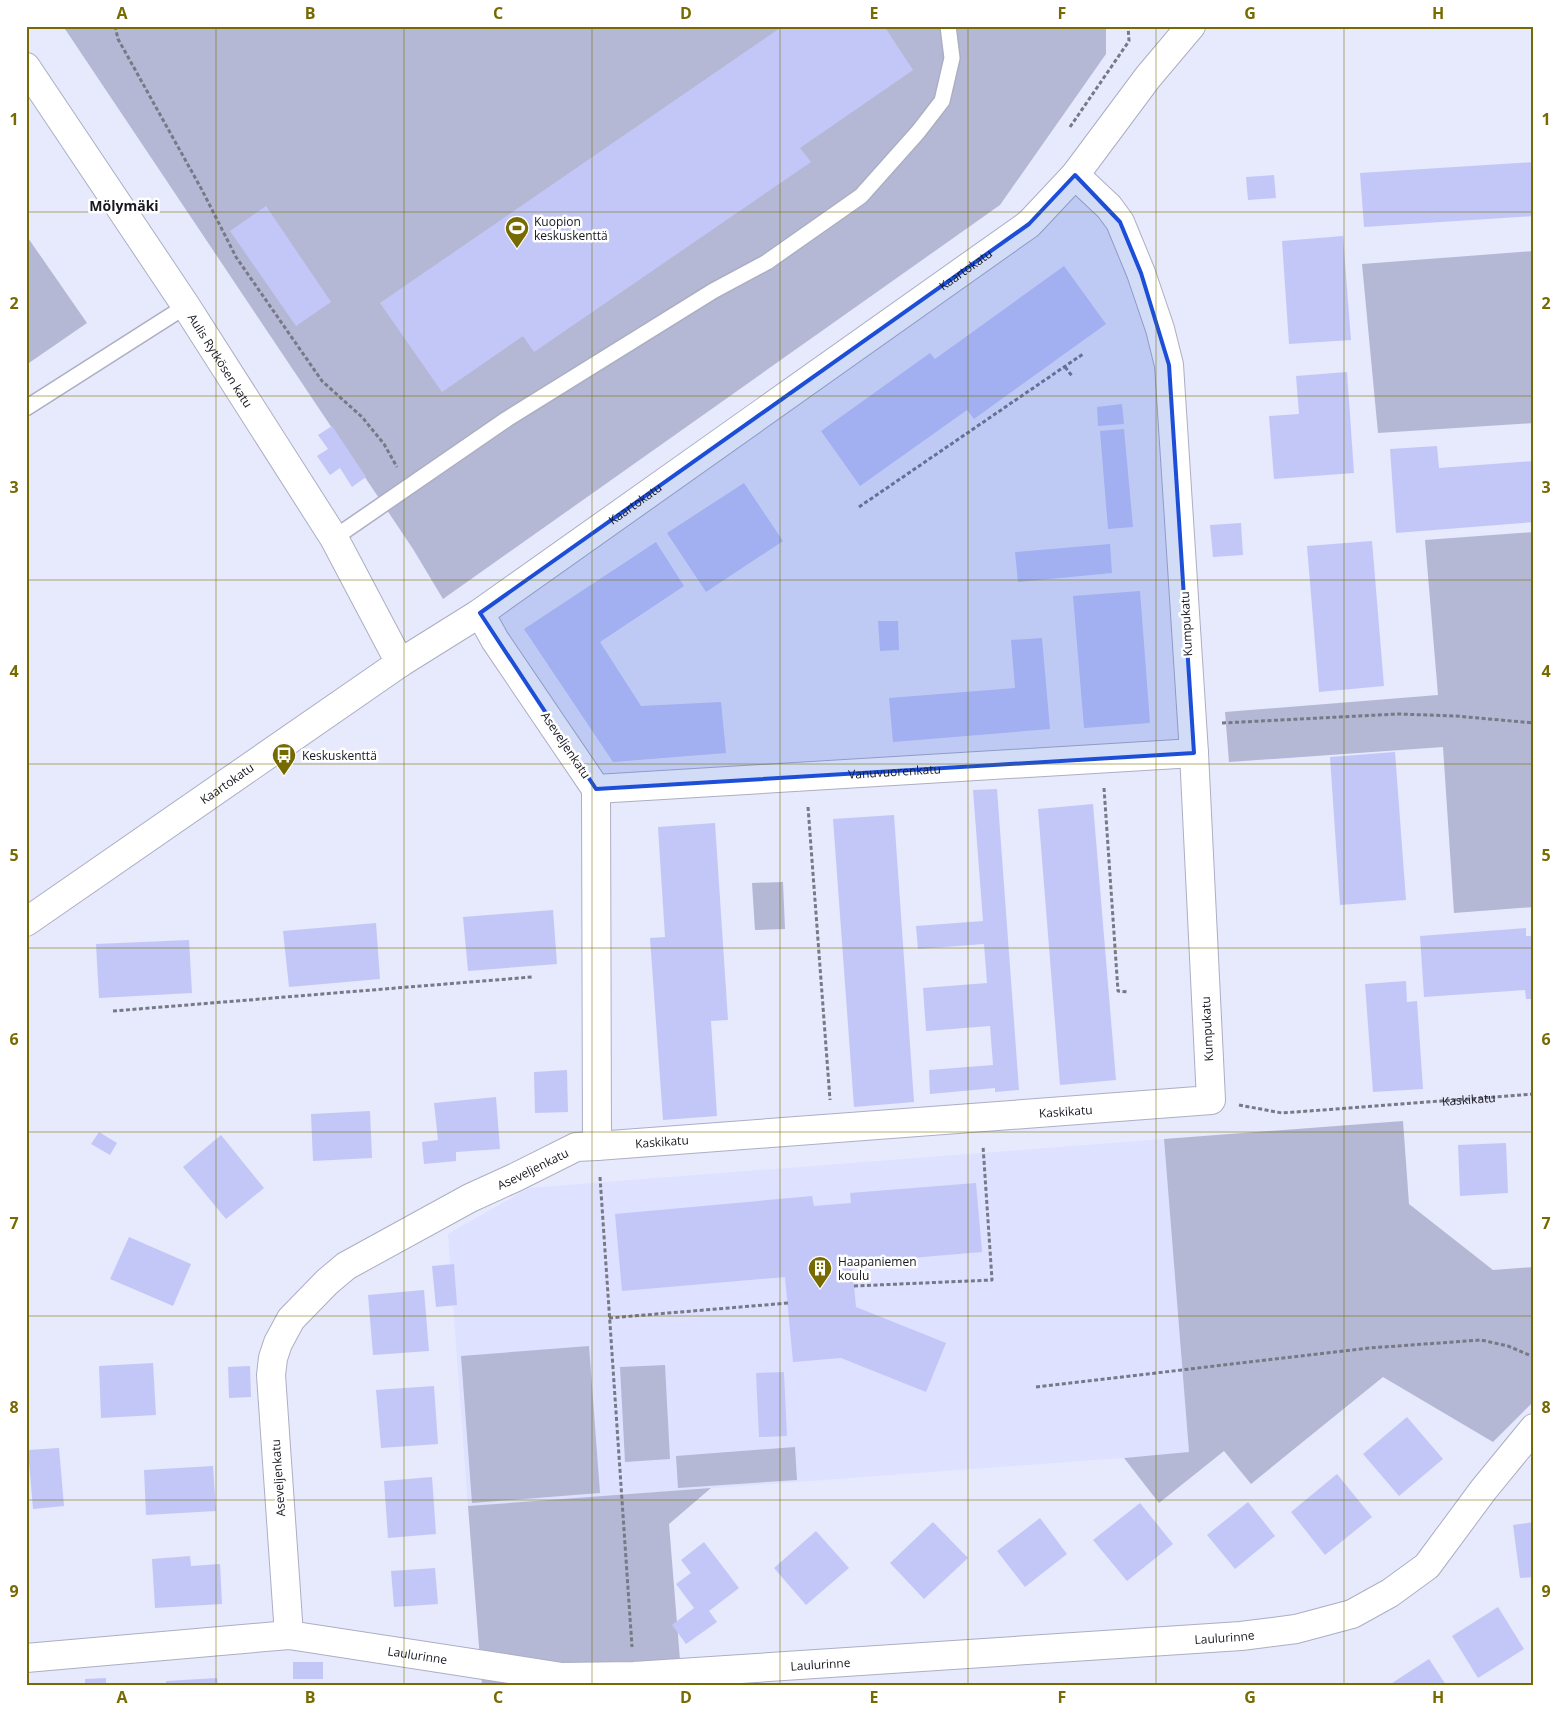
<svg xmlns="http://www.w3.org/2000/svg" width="1560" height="1711" font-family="'Open Sans',sans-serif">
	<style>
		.built { fill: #dee1ff }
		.green { fill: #b5b8d5 }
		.building { fill: #c3c7f8 }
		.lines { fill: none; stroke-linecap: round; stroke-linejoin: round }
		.lane-casing { stroke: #acaec4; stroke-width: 18 }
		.street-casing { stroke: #acaec4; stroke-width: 30 }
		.path { stroke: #777986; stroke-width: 3; stroke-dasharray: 4 2.5; stroke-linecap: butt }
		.lane { stroke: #fff; stroke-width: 15 }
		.street { stroke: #fff; stroke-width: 28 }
		.marked { fill: #1d4ed8; fill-opacity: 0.2; stroke: #1d4ed8; stroke-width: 4; stroke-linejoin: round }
		.grid { fill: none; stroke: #766a01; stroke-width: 1; stroke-opacity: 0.55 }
		.labels { text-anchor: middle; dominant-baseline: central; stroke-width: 5; stroke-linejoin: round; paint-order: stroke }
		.poi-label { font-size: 12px; fill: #171820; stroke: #fff; text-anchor: start }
		.street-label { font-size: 12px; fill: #171820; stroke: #fff }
		.neighbourhood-label { font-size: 14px; font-weight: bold; fill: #171820; stroke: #fff }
		.neatline { fill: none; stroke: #766a01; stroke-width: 2 }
		.grid-label { font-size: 16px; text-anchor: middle; font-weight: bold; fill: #766a01 }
	</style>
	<rect width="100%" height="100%" fill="#e7e9fc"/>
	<!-- built -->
	<path class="built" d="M1164,1139L1189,1453L468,1506L448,1234L529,1188Z"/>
	<!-- green -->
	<path class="green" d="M63,26H1106V54L1000,205L443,599L413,549Z
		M26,235L87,323L26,365Z
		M1534,251V423L1378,433L1362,264Z
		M1534,532V907L1454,913L1443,747L1229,762L1225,712L1438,695L1425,540Z
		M783,882L785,929L755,930L752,883Z
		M1403,1121L1409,1204L1493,1270L1534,1267V1401L1493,1442L1383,1377L1251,1484L1224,1451L1159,1503L1124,1458L1189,1452L1164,1139Z
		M589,1346L600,1493L472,1503L461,1356Z
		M665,1365L670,1459L625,1462L620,1367Z
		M795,1447L797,1480L678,1488L676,1456Z
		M711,1488L669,1524L682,1685H482L468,1506Z"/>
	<!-- building -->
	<path class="building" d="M783,26H884L913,70L800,148L811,162L534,352L523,336L442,392L380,303Z
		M1534,162V216L1364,227L1360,173Z
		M1274,175L1276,198L1248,200L1246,177Z
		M266,206L331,302L296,326L230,231Z
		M1343,236L1351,340L1289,344L1282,241Z
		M1064,266L1106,324L974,419L967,410L860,486L821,431L930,353L935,359Z
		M1347,372L1354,473L1274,479L1269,416L1299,414L1296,376Z
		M1122,404L1124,424L1098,426L1097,407Z
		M332,426L366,477L352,487L340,468L330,475L317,456L328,449L318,435Z
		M1124,429L1133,527L1108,529L1100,431Z
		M1437,446L1439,468L1534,461V522L1396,533L1390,449Z
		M744,483L783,541L706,592L667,533Z
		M1241,523L1243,555L1213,557L1210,525Z
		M1372,541L1384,686L1319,692L1307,546Z
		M656,542L684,586L600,642L641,706L721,702L726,753L613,762L524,629Z
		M1110,544L1112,573L1018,582L1015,552Z
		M1140,591L1150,723L1084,728L1073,596Z
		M878,621H898L899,650L880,651Z
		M1042,638L1050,729L893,742L889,698L1015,688L1011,640Z
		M1395,752L1406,900L1340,905L1330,757Z
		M997,789L1019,1090L995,1092V1088L930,1094L929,1070L993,1065L990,1026L926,1031L923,988L987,983L984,944L918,949L916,926L983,921L973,790Z
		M1093,804L1116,1080L1060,1085L1038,809Z
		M894,815L914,1102L854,1107L833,819Z
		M715,823L728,1020L711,1021L717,1116L663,1120L650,938L665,937L658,827Z
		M553,910L557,964L468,971L463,917Z
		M376,923L380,979L289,987L283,931Z
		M1526,928V936H1534V999H1526L1525,990L1424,997L1420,936Z
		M189,940L192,993L99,998L96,944Z
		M1406,981L1407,1002L1417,1001L1423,1089L1373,1092L1365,984Z
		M567,1070L568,1112L535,1113L534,1072Z
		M496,1097L500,1149L456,1152V1161L424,1164L422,1142L438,1140L434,1103Z
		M370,1111L372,1158L313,1161L311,1114Z
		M99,1132L117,1143L110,1155L91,1144Z
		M221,1135L264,1188L226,1219L183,1167Z
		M1506,1143L1508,1193L1460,1196L1458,1145Z
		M976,1183L982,1252L852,1263L856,1307L946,1343L926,1392L841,1358L793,1362L785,1277L622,1291L615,1214L812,1196L814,1206L851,1203L850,1193Z
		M129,1237L191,1264L173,1306L110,1279Z
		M454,1264L457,1305L436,1307L432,1266Z
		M424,1290L429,1351L373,1355L368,1295Z
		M153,1363L156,1415L101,1418L99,1366Z
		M250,1366L251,1397L229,1398L228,1367Z
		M784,1372L787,1436L759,1437L756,1373Z
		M434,1386L438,1444L381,1448L376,1390Z
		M1407,1417L1443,1459L1399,1496L1363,1454Z
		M59,1448L64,1506L33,1509L28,1450Z
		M213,1466L216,1511L146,1515L144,1470Z
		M1337,1474L1372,1517L1325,1555L1291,1512Z
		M432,1477L436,1534L388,1538L384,1481Z
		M1248,1502L1275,1536L1235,1569L1207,1535Z
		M1140,1503L1173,1544L1127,1581L1093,1540Z
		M1040,1518L1067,1554L1025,1587L997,1551Z
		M933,1522L968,1558L924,1599L890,1563Z
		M1534,1522V1577L1520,1578L1513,1525Z
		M816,1531L849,1568L806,1605L774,1568Z
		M704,1542L739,1588L709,1611L717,1622L686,1644L672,1625L694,1608L676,1584L691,1573L681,1560Z
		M190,1556L191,1566L220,1564L222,1604L155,1608L152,1559Z
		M435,1568L438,1604L394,1607L391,1571Z
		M1498,1607L1524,1649L1478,1678L1452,1636Z
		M1429,1659L1446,1685H1389Z
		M293,1662H323V1679H293Z
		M106,1678V1685H85V1679Z
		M217,1678L218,1685H166V1681Z"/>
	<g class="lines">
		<!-- lane casing -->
		<g class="lane-casing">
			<path id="lane" d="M26,408L186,306
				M334,538L507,419L713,291L767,262L861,196L918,132L942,101L952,58L948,26"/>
		</g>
		<!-- street casing -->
		<g class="street-casing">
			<g id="street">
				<path id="s2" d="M26,67L186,306L334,538L400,663"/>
				<path id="s3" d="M596,789L1194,753"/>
				<path id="s4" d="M26,922L400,663L480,613L1029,224L1075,175L1148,77L1191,26"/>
				<path id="s5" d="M597,1146L1211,1100L1194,753L1169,365L1160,329L1141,273L1120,222L1109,207L1075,175"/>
				<path id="s6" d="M289,1635L271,1375L273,1358L278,1343L291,1319L327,1282L346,1266L470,1198L514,1178L576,1147L597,1146L596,789L495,640L480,613"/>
				<path id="s7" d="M26,1658L289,1635L562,1677L634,1676L1241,1636L1296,1629L1352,1614L1390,1593L1427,1566L1484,1489L1534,1428"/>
			</g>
		</g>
		<!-- path -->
		<g class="path">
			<path d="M115,26L118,39L202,190L236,257L322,381L362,417L384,444L397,467"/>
			<path d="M1070,127L1129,41L1128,26"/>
			<path d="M1065,367L1072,376"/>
			<path d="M859,507L1083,354"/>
			<path d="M1222,723L1398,714L1456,716L1534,723"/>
			<path d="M1104,788L1118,991L1129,992"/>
			<path d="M808,807L830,1100"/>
			<path d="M113,1011L532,977"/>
			<path id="s1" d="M1239,1105L1282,1113L1534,1094"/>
			<path d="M600,1177L632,1647"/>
			<path d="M854,1286L992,1280L983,1146"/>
			<path d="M609,1318L788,1303"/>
			<path d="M1036,1387L1369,1348L1481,1340L1508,1346L1534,1357"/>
		</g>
		<!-- lane -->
		<use href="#lane" class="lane"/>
		<!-- street -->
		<use href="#street" class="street"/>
	</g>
	<!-- marked area -->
	<path class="marked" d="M1075,175L1120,222L1141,273L1169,365L1194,753L596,789L480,613L1029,224Z"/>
	<!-- grid -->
	<path class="grid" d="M216,26V1685M404,26V1685M592,26V1685M780,26V1685M968,26V1685M1156,26V1685M1344,26V1685M26,212H1534M26,396H1534M26,580H1534M26,764H1534M26,948H1534M26,1132H1534M26,1316H1534M26,1500H1534"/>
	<!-- icons -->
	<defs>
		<g id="stadium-pin" transform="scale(1.25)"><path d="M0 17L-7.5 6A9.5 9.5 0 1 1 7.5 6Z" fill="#766a01" stroke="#fff"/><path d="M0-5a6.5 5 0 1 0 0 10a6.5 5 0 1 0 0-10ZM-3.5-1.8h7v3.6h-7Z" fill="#fff"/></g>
		<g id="bus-pin" transform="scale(1.25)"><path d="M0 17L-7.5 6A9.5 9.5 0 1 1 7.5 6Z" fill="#766a01" stroke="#fff"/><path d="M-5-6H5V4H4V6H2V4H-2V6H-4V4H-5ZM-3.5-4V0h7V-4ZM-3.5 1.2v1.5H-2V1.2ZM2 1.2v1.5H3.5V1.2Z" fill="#fff"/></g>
		<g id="building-pin" transform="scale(1.25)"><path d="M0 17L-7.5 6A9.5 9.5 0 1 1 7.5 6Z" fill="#766a01" stroke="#fff"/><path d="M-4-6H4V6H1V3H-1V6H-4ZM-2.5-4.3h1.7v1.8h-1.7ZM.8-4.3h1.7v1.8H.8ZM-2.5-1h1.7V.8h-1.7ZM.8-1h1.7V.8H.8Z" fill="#fff"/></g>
	</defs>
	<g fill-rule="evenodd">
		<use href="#stadium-pin" x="517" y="228"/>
		<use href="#bus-pin" x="284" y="755"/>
		<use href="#building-pin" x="820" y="1268"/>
	</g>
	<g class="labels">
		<!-- poi labels -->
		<g class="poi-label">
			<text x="534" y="221">Kuopion<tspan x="534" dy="14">keskuskenttä</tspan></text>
			<text x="302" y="755">Keskuskenttä</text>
			<text x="838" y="1261">Haapaniemen<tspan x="838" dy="14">koulu</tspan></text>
		</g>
		<!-- street labels -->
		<g class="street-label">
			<text stroke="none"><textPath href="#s4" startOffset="1144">Kaartokatu</textPath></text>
			<text stroke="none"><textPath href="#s2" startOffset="352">Aulis Rytkösen katu</textPath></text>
			<text stroke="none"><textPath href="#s4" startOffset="739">Kaartokatu</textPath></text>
			<text transform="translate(1186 624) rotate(-93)">Kumpukatu</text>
			<text transform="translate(566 745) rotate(56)">Aseveljenkatu</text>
			<text stroke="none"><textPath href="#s3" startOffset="299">Vanuvuorenkatu</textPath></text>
			<text stroke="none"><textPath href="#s4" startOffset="244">Kaartokatu</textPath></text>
			<text transform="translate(1207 1029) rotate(-93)">Kumpukatu</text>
			<text stroke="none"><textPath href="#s1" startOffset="231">Kaskikatu</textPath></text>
			<text stroke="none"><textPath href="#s5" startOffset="470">Kaskikatu</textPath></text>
			<text stroke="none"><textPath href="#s5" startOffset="65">Kaskikatu</textPath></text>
			<text stroke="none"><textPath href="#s6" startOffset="608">Aseveljenkatu</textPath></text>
			<text transform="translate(278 1478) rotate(-94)">Aseveljenkatu</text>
			<text stroke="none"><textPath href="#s7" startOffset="1204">Laulurinne</textPath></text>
			<text stroke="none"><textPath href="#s7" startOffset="394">Laulurinne</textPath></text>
			<text stroke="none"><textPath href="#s7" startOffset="799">Laulurinne</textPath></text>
		</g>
		<!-- neighbourhood labels -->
		<g class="neighbourhood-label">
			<text x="124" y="205">Mölymäki</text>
		</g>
	</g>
	<!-- border -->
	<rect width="1560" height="1711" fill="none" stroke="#ffffff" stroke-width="55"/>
	<rect x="28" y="28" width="1504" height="1656" class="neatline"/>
	<g class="grid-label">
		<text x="122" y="19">A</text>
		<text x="310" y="19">B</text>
		<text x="498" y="19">C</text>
		<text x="686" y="19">D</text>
		<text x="874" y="19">E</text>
		<text x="1062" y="19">F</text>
		<text x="1250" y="19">G</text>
		<text x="1438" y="19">H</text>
		<text x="14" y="125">1</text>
		<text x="1546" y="125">1</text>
		<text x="14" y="309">2</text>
		<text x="1546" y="309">2</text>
		<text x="14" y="493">3</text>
		<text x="1546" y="493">3</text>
		<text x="14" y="677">4</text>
		<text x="1546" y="677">4</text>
		<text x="14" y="861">5</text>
		<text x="1546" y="861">5</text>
		<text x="14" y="1045">6</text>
		<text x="1546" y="1045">6</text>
		<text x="14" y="1229">7</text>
		<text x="1546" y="1229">7</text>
		<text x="14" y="1413">8</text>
		<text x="1546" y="1413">8</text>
		<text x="14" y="1597">9</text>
		<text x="1546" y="1597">9</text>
		<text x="122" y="1703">A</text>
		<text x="310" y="1703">B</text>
		<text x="498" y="1703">C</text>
		<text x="686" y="1703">D</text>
		<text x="874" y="1703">E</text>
		<text x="1062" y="1703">F</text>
		<text x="1250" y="1703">G</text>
		<text x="1438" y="1703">H</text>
	</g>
</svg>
